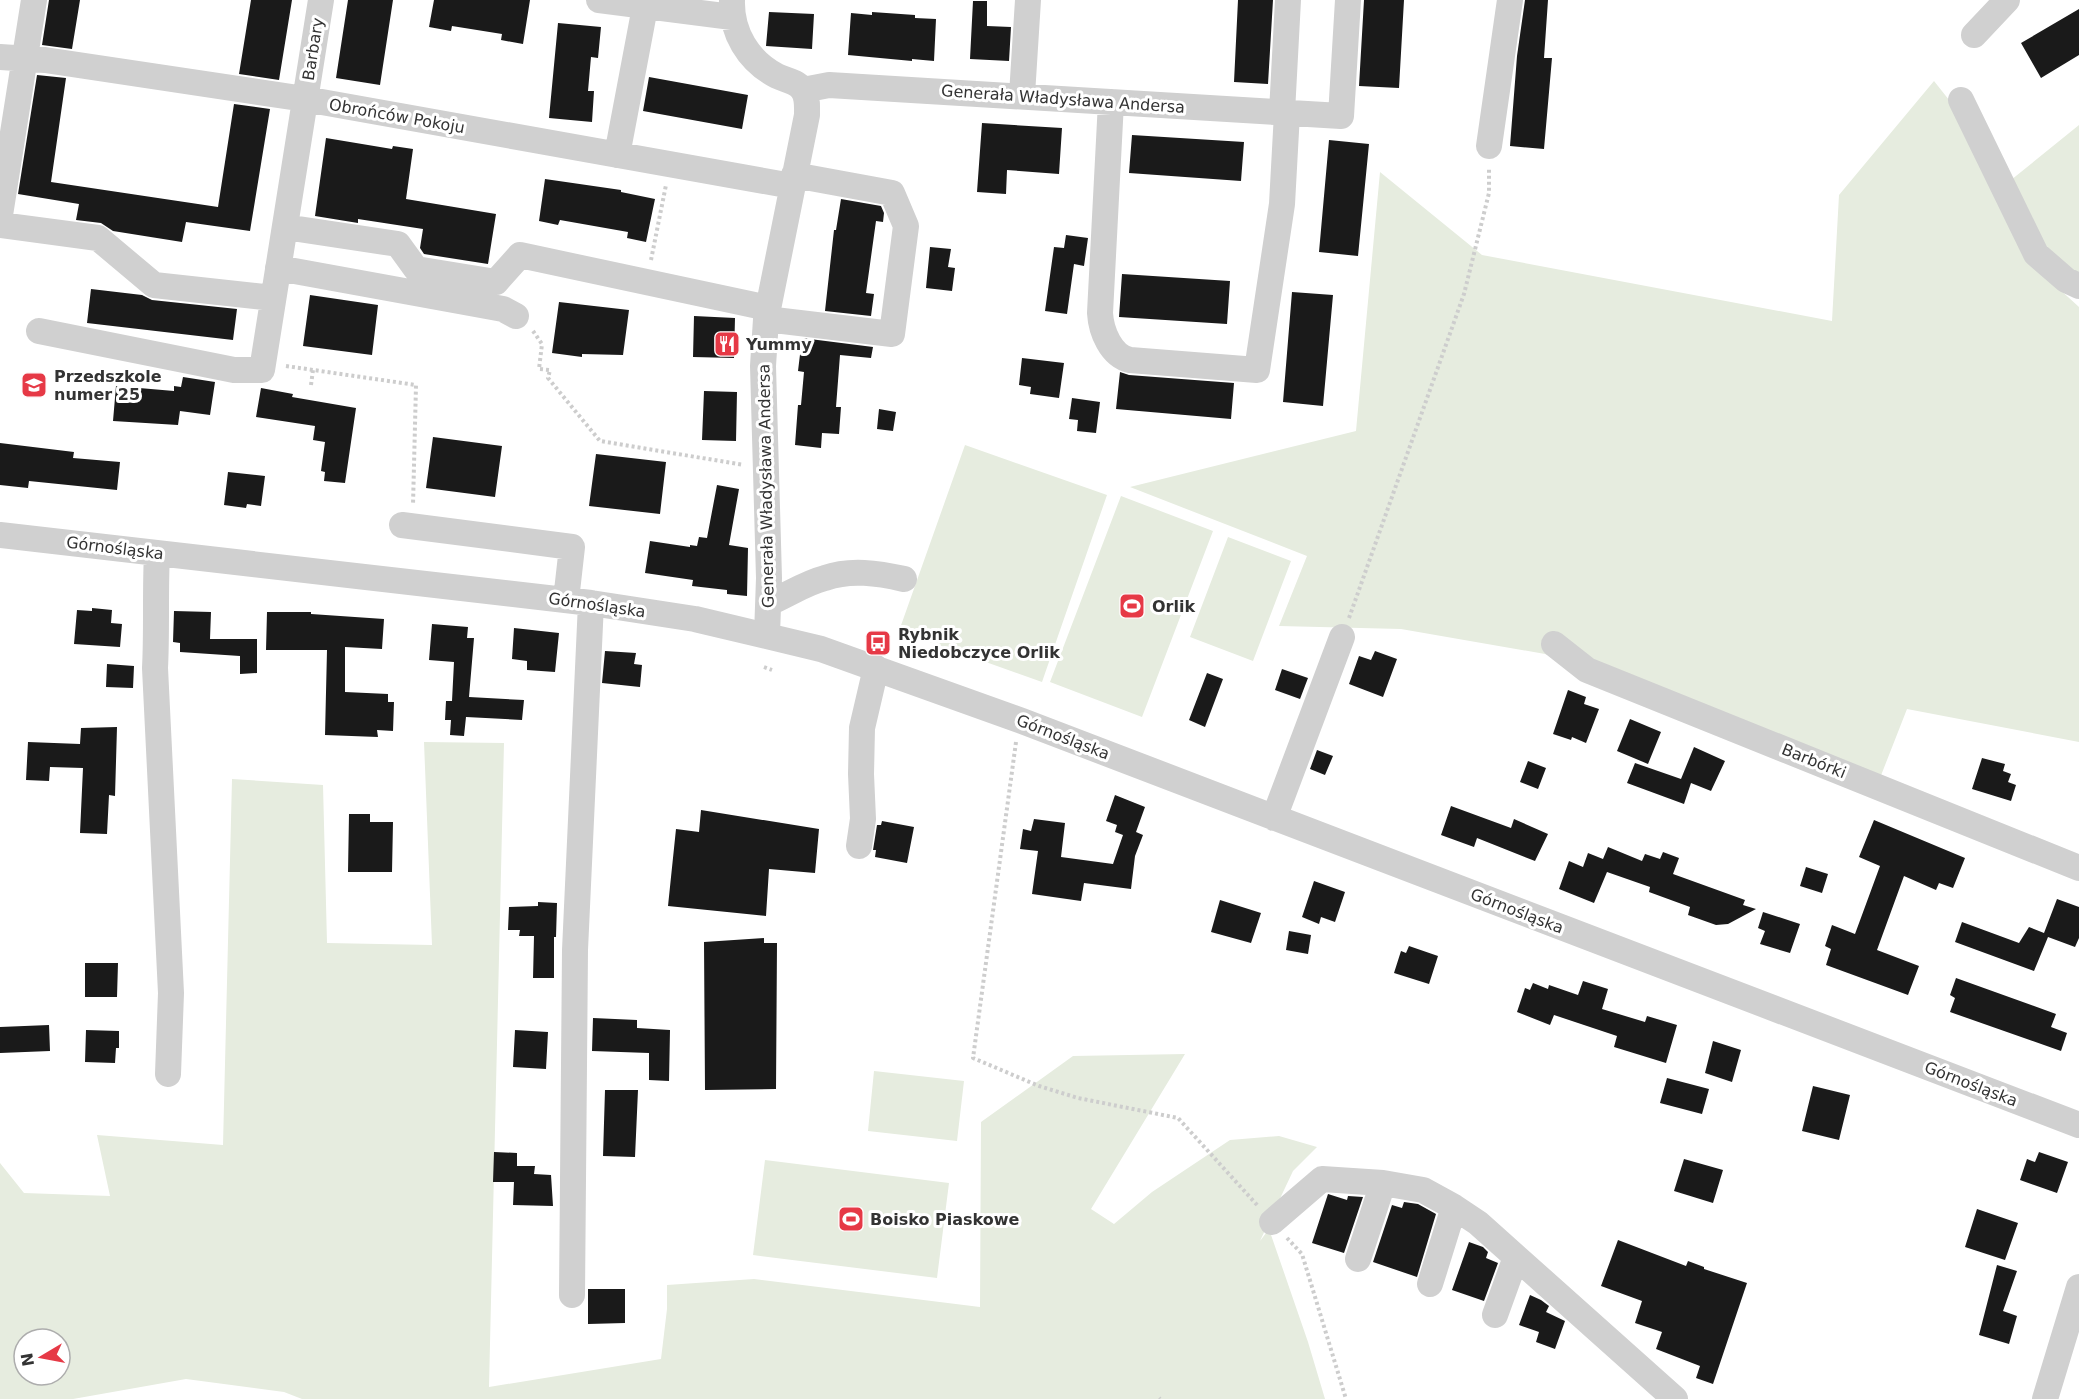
<svg xmlns="http://www.w3.org/2000/svg" width="2079" height="1399" font-family="'DejaVu Sans',sans-serif">
	<style>
		.green { fill: #e6ecdf; fill-rule: evenodd }
		.building { fill: #1a1a1a }
		.lines { fill: none; stroke-linecap: round; stroke-linejoin: round }
		.path { stroke: #cdcdcd; stroke-width: 4; stroke-dasharray: 3 3; stroke-linecap: butt }
		.minor { stroke: #d0d0d0; stroke-width: 26 }
		.labels { text-anchor: middle; dominant-baseline: central; stroke-width: 6; stroke-linejoin: round; paint-order: stroke }
		.street-label { font-size: 16px; fill: #333; stroke: #fff }
		.poi-label { font-size: 16px; font-weight: bold; fill: #333; stroke: #fff; text-anchor: start }
	</style>
	<rect width="100%" height="100%" fill="#fff"/>
	<!-- green -->
	<path class="green" d="M1934,81L1957,110L2034,266L2079,307V742L1907,709L1880,778L1545,654L1401,629L1279,626L1307,556L1130,487L1356,431L1380,172L1482,255L1832,321L1839,195Z
		M2079,125V276L2051,266L2011,180Z
		M965,445L1107,495L1042,682L899,631Z
		M1121,496L1213,531L1142,717L1050,682Z
		M1228,537L1291,561L1253,661L1190,637Z
		M424,742L504,743L489,1387L661,1359L667,1309V1285L754,1279L980,1307L981,1122L1073,1056L1185,1054L1091,1209L1114,1224L1152,1192L1230,1140L1279,1136L1317,1147L1293,1171L1260,1241L1269,1229L1308,1342L1325,1399H302L284,1392L186,1379L73,1399H0V1163L24,1193L110,1196L97,1135L223,1145L232,779L323,785L327,943L432,945ZM24,1339H60V1375H24Z
		M874,1071L964,1081L957,1141L868,1131Z
		M765,1160L949,1183L937,1278L753,1255Z"/>
	<!-- building -->
	<path class="building" d="M49,0H80L72,49L42,45Z
		M251,0H292L279,80L239,74Z
		M348,0H393L380,85L336,78Z
		M434,0H530L523,44L501,40L502,34L452,26L451,31L429,27Z
		M1238,0H1273L1268,84L1234,82Z
		M1364,0H1404L1399,88L1359,86Z
		M1525,0H1548L1544,58H1552L1544,149L1510,146L1517,56Z
		M973,1H987V26L1011,27L1009,61L970,59Z
		M2079,9V55L2041,78L2021,43Z
		M769,12L814,14L812,49L766,46Z
		M872,12L915,15V18L936,19L934,61L912,59V61L848,55L851,13L872,15Z
		M558,23L601,27L598,58L591,57L588,91H594L592,122L549,118Z
		M37,75L66,78L51,182L218,207L234,104L270,109L250,231L186,222L182,242L113,231L101,223L76,220L79,204L18,194Z
		M649,77L748,95L742,129L643,111Z
		M982,123L1062,128L1059,174L1007,170L1006,194L977,192Z
		M1132,135L1244,142L1241,181L1129,173Z
		M326,138L392,149L393,146L413,149L406,199L496,214L488,264L424,254L420,248L423,229L358,219V223L315,216Z
		M1329,140L1369,144L1358,256L1319,252Z
		M545,179L621,190V192L655,199L646,242L627,238L628,232L560,220L558,225L539,221Z
		M841,199L881,206L884,213L883,222L876,221L866,293L874,294L871,316L825,311L834,230H836Z
		M1066,235L1088,238L1084,266L1074,264L1067,314L1045,311L1054,247L1064,248Z
		M930,247L951,249L948,267L955,268L952,291L926,288Z
		M1122,274L1230,281L1227,324L1119,317Z
		M91,289L142,295L152,300L237,309L233,340L87,323Z
		M1292,292L1333,295L1323,406L1283,402Z
		M310,295L378,305L372,355L303,346Z
		M559,302L629,310L623,355L582,354V357L552,353Z
		M694,316L735,318L734,358L693,357Z
		M802,338L873,347L871,358L840,355L836,407H841L839,434L822,433L821,448L795,445L798,405H801L804,372L798,371Z
		M1022,358L1064,363L1059,398L1030,394L1031,387L1019,385Z
		M1120,372L1129,375L1234,383L1231,419L1116,409Z
		M183,377L215,382L210,415L180,411L178,425L113,421L116,386L174,391V386L181,387Z
		M261,388L293,394L292,397L356,408L345,483L324,481L325,472L321,471L325,442L313,440L315,426L256,417Z
		M704,391L737,392L736,441L702,440Z
		M1072,398L1100,402L1096,433L1077,431L1078,420L1069,419Z
		M879,409L896,412L893,431L877,429Z
		M433,437L502,446L495,497L426,488Z
		M0,443L74,452L73,458L120,462L117,490L29,481L28,488L0,485Z
		M596,454L666,462L660,514L589,506Z
		M228,472L265,476L261,506L247,504L246,508L224,505Z
		M717,485L739,489L729,545L748,548L747,596L727,594V590L692,586L693,580L645,573L650,541L690,547V545L697,546L699,537L707,538Z
		M92,608L112,610L111,623L122,624L120,647L74,644L77,610L92,611Z
		M174,611L211,612L210,639H257V673L240,674V656L180,652V643L173,642Z
		M267,612H311V614L384,619L382,649L345,647V692L388,694V702H394L393,731L377,730L378,737L325,735L327,650H266Z
		M432,624L468,627L467,638H474L469,697L524,700L522,720L466,717L464,736L450,735L451,720H445L446,701H452L454,662L429,660Z
		M514,628L559,633L555,672L527,670V661L512,659Z
		M605,651L636,653L634,664L642,665L640,687L602,683Z
		M1375,651L1397,659L1383,697L1349,684L1359,656L1371,660Z
		M107,664L134,666L133,688L106,687Z
		M1282,669L1308,678L1300,699L1275,690Z
		M1207,673L1223,679L1205,727L1189,720Z
		M1568,690L1586,697L1584,704L1599,709L1586,743L1572,737L1571,740L1553,734Z
		M1630,719L1661,732L1648,764L1617,751Z
		M117,727L115,796L109,795L107,834L80,833L83,768L50,767L49,781L26,780L28,742L80,744L81,728Z
		M1694,747L1725,761L1711,791L1691,783L1684,804L1627,783L1635,763L1681,779Z
		M1317,750L1333,756L1325,775L1310,769Z
		M1982,758L2005,764L2003,771L2011,774L2008,782L2016,785L2011,801L1972,789Z
		M1528,761L1546,768L1538,789L1520,782Z
		M1115,795L1145,807L1136,832L1143,835L1135,856L1131,889L1084,883L1081,901L1032,894L1038,851L1020,849L1023,829L1031,831L1034,819L1065,823L1061,857L1113,864L1123,835L1115,832L1117,825L1106,821Z
		M1451,806L1511,828L1514,819L1548,834L1535,861L1477,838L1474,847L1441,835Z
		M701,810L819,829L815,873L769,869L766,916L668,906L676,829L699,832Z
		M349,814H370V822H393L392,872H348Z
		M1874,820L1965,858L1953,888L1939,883L1936,890L1904,876L1877,950L1919,966L1908,995L1826,965L1831,949L1825,946L1832,925L1855,934L1880,866L1859,857Z
		M882,821L914,827L907,863L875,857L876,850H873L877,825H881Z
		M1608,847L1642,861L1645,854L1660,859L1663,852L1679,858L1673,874L1745,900L1743,905L1756,909L1728,924L1716,925L1688,915L1690,907L1649,892L1650,887L1607,872L1594,903L1559,889L1569,861L1583,867L1588,853L1603,859Z
		M1806,867L1828,874L1822,893L1800,886Z
		M1314,881L1345,892L1335,922L1321,917L1319,924L1302,917Z
		M2057,899L2079,907V938L2075,947L2048,937L2034,971L1955,942L1962,922L2019,943L2029,927L2044,933Z
		M1220,900L1261,913L1251,943L1211,932Z
		M538,902L557,903L556,937H554V978H533L534,936H519L520,930H508L509,907L538,906Z
		M1763,912L1800,924L1790,953L1760,944L1765,931L1758,928Z
		M1289,931L1311,935L1308,954L1286,950Z
		M764,938V943H777L776,1089L705,1090L704,942Z
		M1409,946L1438,956L1429,984L1394,973L1401,951L1406,953Z
		M85,963H118L117,997H85Z
		M1956,978L2056,1014L2051,1027L2067,1033L2061,1051L1950,1012L1955,998L1950,995Z
		M1583,981L1608,989L1602,1009L1645,1022L1647,1016L1677,1025L1666,1063L1614,1047L1617,1036L1554,1015L1550,1025L1517,1012L1525,988L1530,990L1533,983L1548,989L1549,985L1578,995Z
		M593,1018L637,1020V1028L670,1030L669,1081L649,1080V1053L592,1051Z
		M49,1025L50,1051L0,1053V1027Z
		M86,1030L119,1031V1048H116L115,1063L85,1062Z
		M515,1030L548,1032L546,1069L513,1067Z
		M1713,1041L1741,1050L1732,1082L1705,1073Z
		M1667,1078L1709,1089L1702,1114L1660,1103Z
		M1813,1086L1850,1095L1839,1140L1802,1131Z
		M605,1090H638L635,1157L603,1156Z
		M494,1152L517,1153V1166H535L534,1174L551,1175L553,1206L513,1205L514,1182H493Z
		M2039,1152L2068,1162L2057,1193L2020,1180L2027,1159L2035,1162Z
		M1684,1159L1723,1170L1713,1203L1674,1191Z
		M1328,1194L1347,1200L1348,1196L1363,1197L1344,1253L1312,1243Z
		M1404,1202L1418,1204L1436,1214L1417,1277L1373,1262L1392,1205L1402,1208Z
		M1977,1209L2018,1223L2005,1260L1965,1247Z
		M1618,1240L1686,1266L1688,1261L1704,1267V1269L1747,1283L1713,1384L1696,1378L1700,1366L1656,1349L1662,1332L1635,1323L1642,1301L1601,1286Z
		M1469,1242L1483,1247L1488,1252L1486,1258L1498,1263L1484,1301L1452,1290Z
		M1997,1265L2017,1271L2003,1311L2017,1316L2009,1344L1979,1335Z
		M588,1289H625V1323L588,1324Z
		M1530,1295L1541,1300L1549,1306L1546,1312L1565,1321L1555,1349L1536,1342L1539,1332L1519,1325Z"/>
	<g class="lines">
		<!-- path -->
		<path class="path" d="M651,260L666,185
			M533,331L542,344L539,369L550,370L548,378L600,441L744,465
			M286,366L416,385L413,505
			M311,385L313,370
			M1349,618L1464,294L1489,193V168
			M764,667L772,670
			M1016,742L973,1058L1039,1086L1078,1098L1178,1118L1258,1206
			M1287,1238L1302,1254L1346,1399
			M1159,1398L1160,1399"/>
		<!-- minor -->
		<path class="minor" d="M599,0L732,17
			M732,0C731,32 748,61 777,76C785,80 796,81 802,89C808,96 807,106 807,115L766,319L763,366L769,578L767,635
			M1974,35L2007,0
			M0,57L45,60L305,99L792,186
			M803,90L829,85L1341,116L1348,0
			M1022,95L1028,0
			M1961,100L2036,254L2066,280L2079,286
			M1111,102L1100,313C1101,331 1111,356 1130,360L1257,370L1282,204L1287,113
			M1282,112L1288,0
			M1489,146L1510,0
			M617,155L645,7
			M0,215L34,0
			M0,225L98,238L154,285L273,298
			M285,227L398,244L416,269L496,282L520,255L768,308
			M278,268L503,309L516,316
			M766,319L892,334L906,226L892,193L794,175
			M39,331L234,370H262L321,0
			M402,525L572,547L566,600
			M0,535L591,603L695,619L821,649L1022,721L2079,1125
			M157,553C155,592 157,630 155,668L171,993L168,1074
			M769,603C788,595 805,583 825,578C850,569 878,573 904,579
			M1554,644L1587,670L2079,868
			M1274,818L1342,637
			M859,846L863,819L861,774L862,728L876,668
			M1272,1222L1322,1179L1383,1183L1423,1190L1454,1207L1478,1223L1675,1399
			M1358,1259L1383,1183
			M1430,1284L1454,1207
			M572,1295L575,950L591,603
			M1495,1315L1516,1257
			M2045,1399L2079,1287"/>
	</g>
	<!-- icons -->
	<defs>
		<g id="restaurant-square" transform="scale(1.35)"><rect x="-9" y="-9" width="18" height="18" rx="4" fill="#e63946" stroke="#fff"/><path d="M-5-6h1v4h1v-4h1v4h1v-4h1v5L-1.5 .5V6h-2V.5L-5-1ZM5-6V6H3V1.5H1.5Q1.5-4 5-6Z" fill="#fff"/></g>
		<g id="school-square" transform="scale(1.35)"><rect x="-9" y="-9" width="18" height="18" rx="4" fill="#e63946" stroke="#fff"/><path d="M0-5L7-2L0 1L-7-2ZM-4 1L0 2.5L4 1V4Q0 6-4 4Z" fill="#fff"/></g>
		<g id="stadium-square" transform="scale(1.35)"><rect x="-9" y="-9" width="18" height="18" rx="4" fill="#e63946" stroke="#fff"/><path d="M0-5a6.5 5 0 1 0 0 10a6.5 5 0 1 0 0-10ZM-3.5-1.8h7v3.6h-7Z" fill="#fff"/></g>
		<g id="bus-square" transform="scale(1.35)"><rect x="-9" y="-9" width="18" height="18" rx="4" fill="#e63946" stroke="#fff"/><path d="M-5-6H5V4H4V6H2V4H-2V6H-4V4H-5ZM-3.5-4V0h7V-4ZM-3.5 1.2v1.5H-2V1.2ZM2 1.2v1.5H3.5V1.2Z" fill="#fff"/></g>
	</defs>
	<g fill-rule="evenodd">
		<use href="#restaurant-square" x="727" y="344"/>
		<use href="#school-square" x="34" y="385"/>
		<use href="#stadium-square" x="1132" y="606"/>
		<use href="#bus-square" x="878" y="643"/>
		<use href="#stadium-square" x="851" y="1219"/>
	</g>
	<g class="labels">
		<!-- street labels -->
		<g class="street-label">
			<text transform="translate(313 49) rotate(-81)">Barbary</text>
			<text transform="translate(1063 99) rotate(4)">Generała Władysława Andersa</text>
			<text transform="translate(397 116) rotate(10)">Obrońców Pokoju</text>
			<text transform="translate(766 486) rotate(-91)">Generała Władysława Andersa</text>
			<text transform="translate(115 548) rotate(7)">Górnośląska</text>
			<text transform="translate(597 605) rotate(8)">Górnośląska</text>
			<text transform="translate(1063 737) rotate(21)">Górnośląska</text>
			<text transform="translate(1814 761) rotate(22)">Barbórki</text>
			<text transform="translate(1517 911) rotate(21)">Górnośląska</text>
			<text transform="translate(1971 1084) rotate(21)">Górnośląska</text>
		</g>
		<!-- poi labels -->
		<g class="poi-label">
			<text x="746" y="344">Yummy</text>
			<text x="54" y="376">Przedszkole<tspan x="54" dy="18">numer 25</tspan></text>
			<text x="1152" y="606">Orlik</text>
			<text x="898" y="634">Rybnik<tspan x="898" dy="18">Niedobczyce Orlik</tspan></text>
			<text x="870" y="1219">Boisko Piaskowe</text>
		</g>
	</g>
	<!-- north arrow -->
	<g transform="translate(42 1357) rotate(260)"><circle r="28" fill="#ffffff" stroke="#adadad" stroke-width="1.5"/>
	<path d="M0-4.5L10 22L0 15L-10 22Z" fill="#e63946"/>
	<text y="-9" font-size="16" font-weight="bold" text-anchor="middle" fill="#333333">N</text>
	</g>
</svg>
